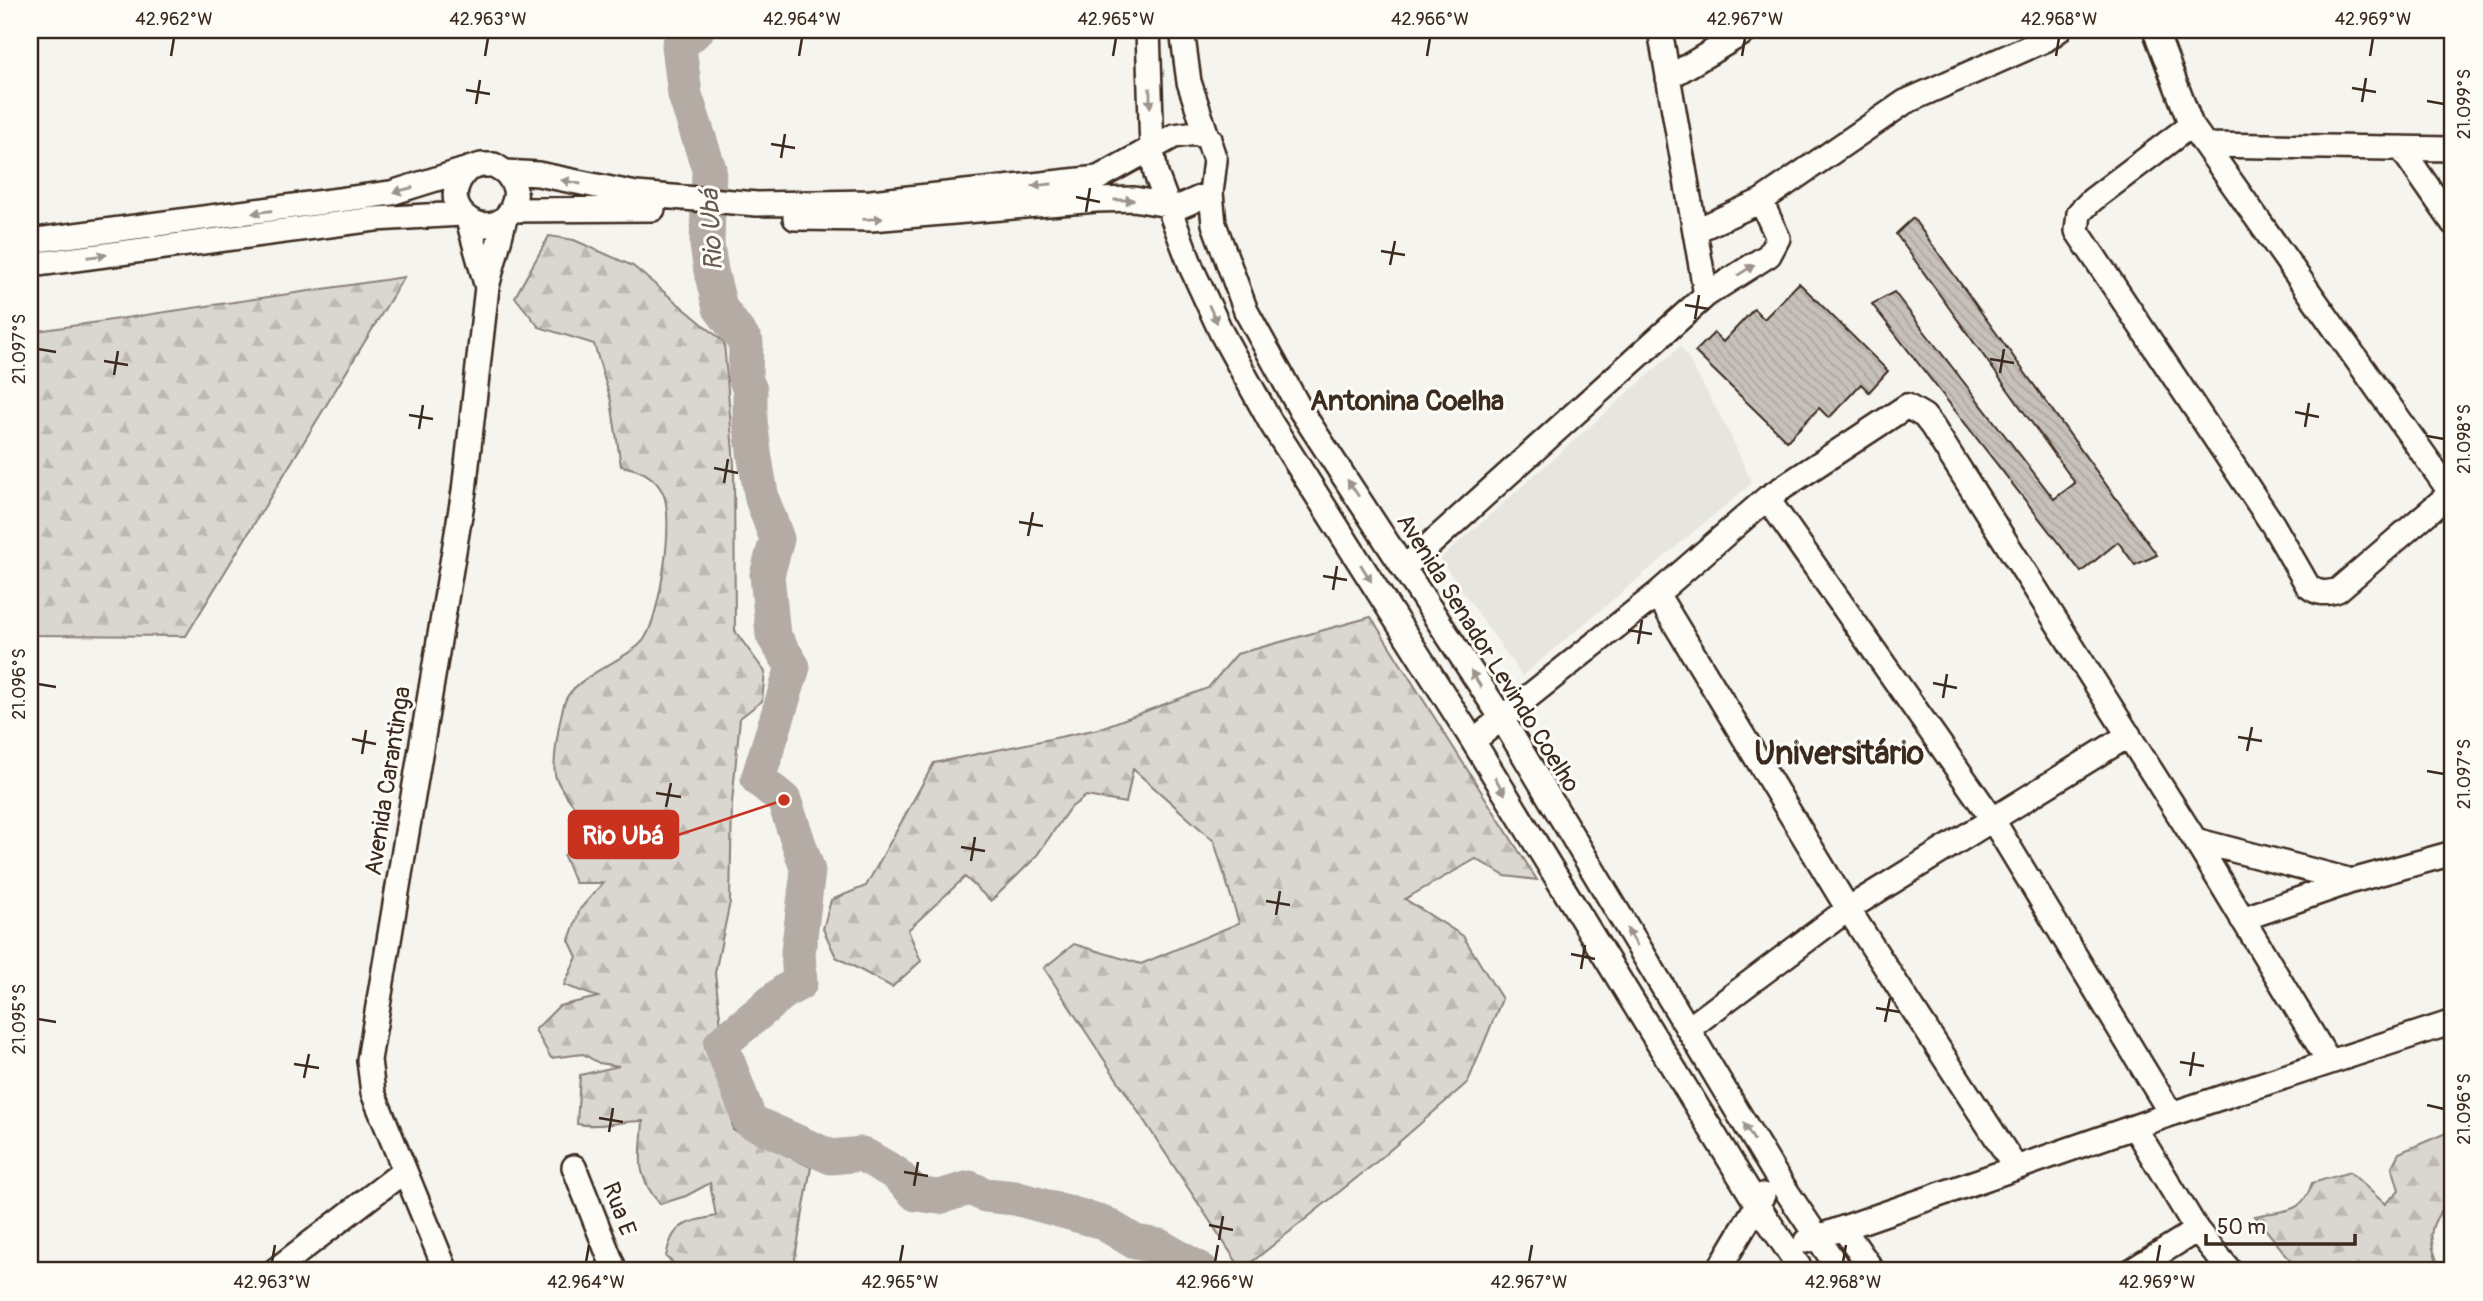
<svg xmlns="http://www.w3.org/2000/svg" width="2483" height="1301" font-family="Pangolin,sans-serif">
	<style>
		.built { fill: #e7e5df }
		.forest { fill: url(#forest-firs); stroke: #8a8077; stroke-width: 2 }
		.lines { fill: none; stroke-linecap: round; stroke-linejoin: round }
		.river { stroke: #b4aca4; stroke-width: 35 }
		.building { fill: url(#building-back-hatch); stroke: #3b2a1e; stroke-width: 2 }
		.minor-casing { stroke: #3b2a1e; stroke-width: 28 }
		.minor { stroke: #fdfcf7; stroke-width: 23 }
		.oneway { fill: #9c938a }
		.ticks { fill: none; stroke: #3b2a1e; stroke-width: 2.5 }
		.labels { text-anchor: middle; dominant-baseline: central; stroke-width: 6; stroke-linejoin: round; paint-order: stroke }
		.street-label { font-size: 24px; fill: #3b2a1e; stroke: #fdfcf7 }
		.water-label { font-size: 26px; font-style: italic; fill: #65584d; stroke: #fdfcf7 }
		.quarter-label { font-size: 28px; font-weight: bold; fill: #3b2a1e; stroke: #fdfcf7 }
		.district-label { font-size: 32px; font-weight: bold; fill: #3b2a1e; stroke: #fdfcf7 }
		.leader { fill: none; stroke: #c8321e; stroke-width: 2.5 }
		.callout-dot { fill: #c8321e; stroke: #fdfcf7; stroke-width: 2.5 }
		.callout { fill: #c8321e; stroke: #c8321e; stroke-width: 2.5 }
		.callout-label { font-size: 26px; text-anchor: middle; font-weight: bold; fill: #fff }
		.neatline { fill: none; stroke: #3b2a1e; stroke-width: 2.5 }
		.ticks-label { font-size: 18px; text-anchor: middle; fill: #3b2a1e }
	</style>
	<defs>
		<pattern id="forest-firs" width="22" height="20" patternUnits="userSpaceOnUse" patternTransform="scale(1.75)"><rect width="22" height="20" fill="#dad6d0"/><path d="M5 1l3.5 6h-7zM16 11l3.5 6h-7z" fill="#bcb8b2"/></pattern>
		<pattern id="building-back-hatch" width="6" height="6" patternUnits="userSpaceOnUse" patternTransform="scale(1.75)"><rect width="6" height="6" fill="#c7c1bb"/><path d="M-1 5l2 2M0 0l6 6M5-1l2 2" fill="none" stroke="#aca6a0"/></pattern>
	</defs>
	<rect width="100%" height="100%" fill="#f5f4ee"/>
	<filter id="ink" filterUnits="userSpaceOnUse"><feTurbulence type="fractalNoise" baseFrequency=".0143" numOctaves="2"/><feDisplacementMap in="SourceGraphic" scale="14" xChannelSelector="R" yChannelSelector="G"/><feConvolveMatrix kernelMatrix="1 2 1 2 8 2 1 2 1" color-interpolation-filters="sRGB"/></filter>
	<g filter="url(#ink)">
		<!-- built -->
		<path class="built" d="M1681,346L1727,428L1752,483L1522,676L1440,559Z"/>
		<!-- forest -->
		<path class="forest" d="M549,236L574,240L633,266L724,342L734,465L735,631L765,672L762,701L740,718L732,803L730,902L715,973L733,1130L811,1167L795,1258L797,1271H683L666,1257C672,1223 685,1223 716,1216L710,1183L686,1196L660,1204C634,1174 641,1157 643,1121C620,1121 600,1128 577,1124L580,1075L619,1066L599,1063L583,1054L551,1058L535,1030L559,1006L598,997L564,985L577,957L569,940L580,909L603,883H575L564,856L574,843L592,851C595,819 567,805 556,778C551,765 560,718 564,704C572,675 632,659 645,638C660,614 675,519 663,493C654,475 639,469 621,466L611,401L594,344L539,327L515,297Z
			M404,277L186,636L30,635V332Z
			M1371,617L1537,880L1505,876L1476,859L1405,899L1463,936L1502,999L1468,1082L1374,1164L1242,1270L1044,968L1074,944L1141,964L1239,923L1214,841L1133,769L1126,803L1086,796L1069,809L1035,858L991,901L965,877L908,930L921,961L892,987L836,957L823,929L831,900L866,886L934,763L1098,729L1208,688L1237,654Z
			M2453,1130V1198C2426,1224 2427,1238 2441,1271H2304L2291,1261L2255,1216C2284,1209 2302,1216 2312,1183L2350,1172L2385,1204L2399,1190L2392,1166L2399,1153Z"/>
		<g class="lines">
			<!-- river -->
			<path class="river" d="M697,30L679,46L685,95L709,169L707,245L711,271L720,308L746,343L745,378L750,390V421L755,459L762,499L777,539L767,575L773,635L793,667L758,779L784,800L808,871L798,952L800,983L785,991L721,1044L750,1121L831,1157L862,1154L895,1173L916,1194L939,1197L970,1188L985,1195L1015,1198L1102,1222L1135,1242L1159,1246L1202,1271"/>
		</g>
		<!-- building -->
		<path class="building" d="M1913,218L2157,555L2135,565L2118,542L2081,572L1872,304L1894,292L2054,499L2075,483L1896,234Z
			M1799,283L1888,371L1869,392L1861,384L1829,418L1819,408L1787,441L1695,352L1714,333L1723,342L1754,309L1764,319Z"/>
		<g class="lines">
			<!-- minor casing -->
			<g class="minor-casing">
				<path id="minor" d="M1148,30L1152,150L1156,174L1192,269L1222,334L1271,423L1473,741L1758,1206L1802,1271
					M1182,30L1189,82L1215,160L1211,193L1214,224L1246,311L1301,411L1501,717L1775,1174L1840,1271
					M1660,30L1706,295
					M2155,30L2191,125L2451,493
					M1668,78L1748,30
					M2191,125L2092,200L2079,213L2077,231L2273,525L2308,586C2318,594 2326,594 2338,590L2453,491
					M2207,145L2453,149
					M2401,148L2453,223
					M468,169C426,212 500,251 514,202C518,190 513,181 505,172
					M512,210L653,209
					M795,218L871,219L1096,200L1134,199L1179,207L1211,193
					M468,220L486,284
					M1697,230L1761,201L1905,102L2045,40L2059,30
					M30,241L391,193L481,165H494L505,172L538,174L636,194L757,204L871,202L1098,178L1174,136L1196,133L1210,139
					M30,265L375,219L461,214
					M1767,498L1991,817L2171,1114
					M1405,567L1706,295L1769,255L1778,238L1761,201
					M1657,594L1848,909L2016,1168
					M1473,741L1657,594L1767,498L1907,406L1924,416L1932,426L2195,840L2329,1062
					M2195,840L2352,881
					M2242,919L2352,881L2453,853
					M1688,1029L1848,909L2129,735
					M2135,1128L2197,1230L2230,1271
					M574,1167L615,1271
					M1843,1228L1873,1271
					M1806,1241L2171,1114L2453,1022
					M274,1271L404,1171
					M446,1271L373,1093L369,1060L464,491L487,287L505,218
					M1718,1271L1763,1195
					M2131,1271L2197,1230"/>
			</g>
			<!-- minor -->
			<use href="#minor" class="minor"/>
		</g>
		<!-- one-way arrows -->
		<defs><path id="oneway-solid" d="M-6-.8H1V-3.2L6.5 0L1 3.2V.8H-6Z" transform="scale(1.75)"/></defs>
		<g class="oneway">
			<use href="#oneway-solid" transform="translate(1150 98) rotate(89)"/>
			<use href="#oneway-solid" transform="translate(571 182) rotate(-169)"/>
			<use href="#oneway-solid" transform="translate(1042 185) rotate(174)"/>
			<use href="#oneway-solid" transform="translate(403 190) rotate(166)"/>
			<use href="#oneway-solid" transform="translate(1124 200)"/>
			<use href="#oneway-solid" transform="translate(262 212) rotate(173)"/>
			<use href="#oneway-solid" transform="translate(873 219) rotate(-2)"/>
			<use href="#oneway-solid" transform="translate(97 256) rotate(-7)"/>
			<use href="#oneway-solid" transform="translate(1746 270) rotate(-32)"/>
			<use href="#oneway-solid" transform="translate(1213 314) rotate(65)"/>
			<use href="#oneway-solid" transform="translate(1353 488) rotate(-124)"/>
			<use href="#oneway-solid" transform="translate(1366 573) rotate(58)"/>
			<use href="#oneway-solid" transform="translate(1476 679) rotate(-122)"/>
			<use href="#oneway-solid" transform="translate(1500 786) rotate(59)"/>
			<use href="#oneway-solid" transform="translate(1632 937) rotate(-121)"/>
			<use href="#oneway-solid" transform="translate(1749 1132) rotate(-121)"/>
		</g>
	</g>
	<!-- ticks -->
	<path class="ticks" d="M171,56L174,38M485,56L488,38M799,56L802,38M1113,56L1116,38M1427,56L1430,38M1742,56L1745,38M2056,56L2059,38M2370,56L2373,38M2352,88L2376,92M466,90L490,94M2427,101L2444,104M2362,102L2366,78M476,104L480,80M771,144L795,148M781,158L785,134M1076,197L1100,202M1086,212L1090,188M1381,251L1405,255M1390,265L1395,241M1685,305L1709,309M1695,319L1699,295M38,349L56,352M1990,359L2014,363M104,361L128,365M2000,373L2004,349M114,375L118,351M2295,412L2319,417M409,415L433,419M2305,427L2309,403M419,429L423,405M2427,436L2444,439M714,468L738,473M724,483L728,459M1019,522L1043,526M1028,536L1033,512M1323,576L1347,580M1333,590L1337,566M1628,630L1652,634M1638,644L1642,620M1933,683L1957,688M38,684L56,687M1943,698L1947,674M2238,737L2262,741M352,739L376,744M2247,751L2252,727M362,754L366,730M2427,771L2444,774M656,793L681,797M666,807L671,783M961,847L985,851M971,861L975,837M1266,901L1290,905M1276,915L1280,891M1571,954L1595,959M1581,969L1585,945M1876,1008L1900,1012M38,1019L56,1022M1885,1022L1890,998M2180,1062L2204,1066M294,1064L319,1068M2190,1076L2194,1052M304,1078L309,1054M2427,1105L2444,1109M599,1118L623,1122M609,1132L613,1108M904,1172L928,1176M914,1186L918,1162M1209,1225L1233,1230M1219,1240L1223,1216M272,1262L275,1245M586,1262L589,1245M900,1262L903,1245M1215,1262L1218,1245M1529,1262L1532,1245M1843,1262L1846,1245M2157,1262L2160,1245"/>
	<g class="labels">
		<!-- street labels -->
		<g class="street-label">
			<text transform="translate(1488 653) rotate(58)">Avenida Senador Levindo Coelho</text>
			<text transform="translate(388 781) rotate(-81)">Avenida Carantinga</text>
			<text transform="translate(619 1209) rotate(69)">Rua E</text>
		</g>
		<!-- water labels -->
		<g class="water-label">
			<text transform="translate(712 230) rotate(-93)">Rio Ubá</text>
		</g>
		<!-- quarter labels -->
		<g class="quarter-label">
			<text x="1407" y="401">Antonina Coelha</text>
		</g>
		<!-- district labels -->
		<g class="district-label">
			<text x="1839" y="754">Universitário</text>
		</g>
	</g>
	<!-- callouts -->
	<path class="leader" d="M784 800L678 835"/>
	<circle class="callout-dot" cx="784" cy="800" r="7"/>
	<rect class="callout" x="569" y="811" width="109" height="47" rx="7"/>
	<g class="callout-label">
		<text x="623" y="844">Rio Ubá</text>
	</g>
	<!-- margin -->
	<rect width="2483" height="1301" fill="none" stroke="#fdfcf7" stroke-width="77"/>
	<!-- scale -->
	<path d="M2206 1234v10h149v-10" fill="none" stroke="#3b2a1e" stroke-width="3.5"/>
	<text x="2217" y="1234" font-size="21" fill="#3b2a1e" stroke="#fdfcf7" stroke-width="5" paint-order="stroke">50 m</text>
	<rect x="38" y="38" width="2406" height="1224" class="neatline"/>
	<g class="ticks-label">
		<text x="174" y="25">42.962°W</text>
		<text x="488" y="25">42.963°W</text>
		<text x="802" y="25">42.964°W</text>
		<text x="1116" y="25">42.965°W</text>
		<text x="1430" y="25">42.966°W</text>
		<text x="1745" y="25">42.967°W</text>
		<text x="2059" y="25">42.968°W</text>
		<text x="2373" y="25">42.969°W</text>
		<text transform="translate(2464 104) rotate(-90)" y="6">21.099°S</text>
		<text transform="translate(19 349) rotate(-90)" y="6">21.097°S</text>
		<text transform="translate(2464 439) rotate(-90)" y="6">21.098°S</text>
		<text transform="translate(19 684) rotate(-90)" y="6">21.096°S</text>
		<text transform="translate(2464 774) rotate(-90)" y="6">21.097°S</text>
		<text transform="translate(19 1019) rotate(-90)" y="6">21.095°S</text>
		<text transform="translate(2464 1109) rotate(-90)" y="6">21.096°S</text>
		<text x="272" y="1288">42.963°W</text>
		<text x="586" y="1288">42.964°W</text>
		<text x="900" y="1288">42.965°W</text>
		<text x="1215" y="1288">42.966°W</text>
		<text x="1529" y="1288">42.967°W</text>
		<text x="1843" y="1288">42.968°W</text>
		<text x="2157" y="1288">42.969°W</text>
	</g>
</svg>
